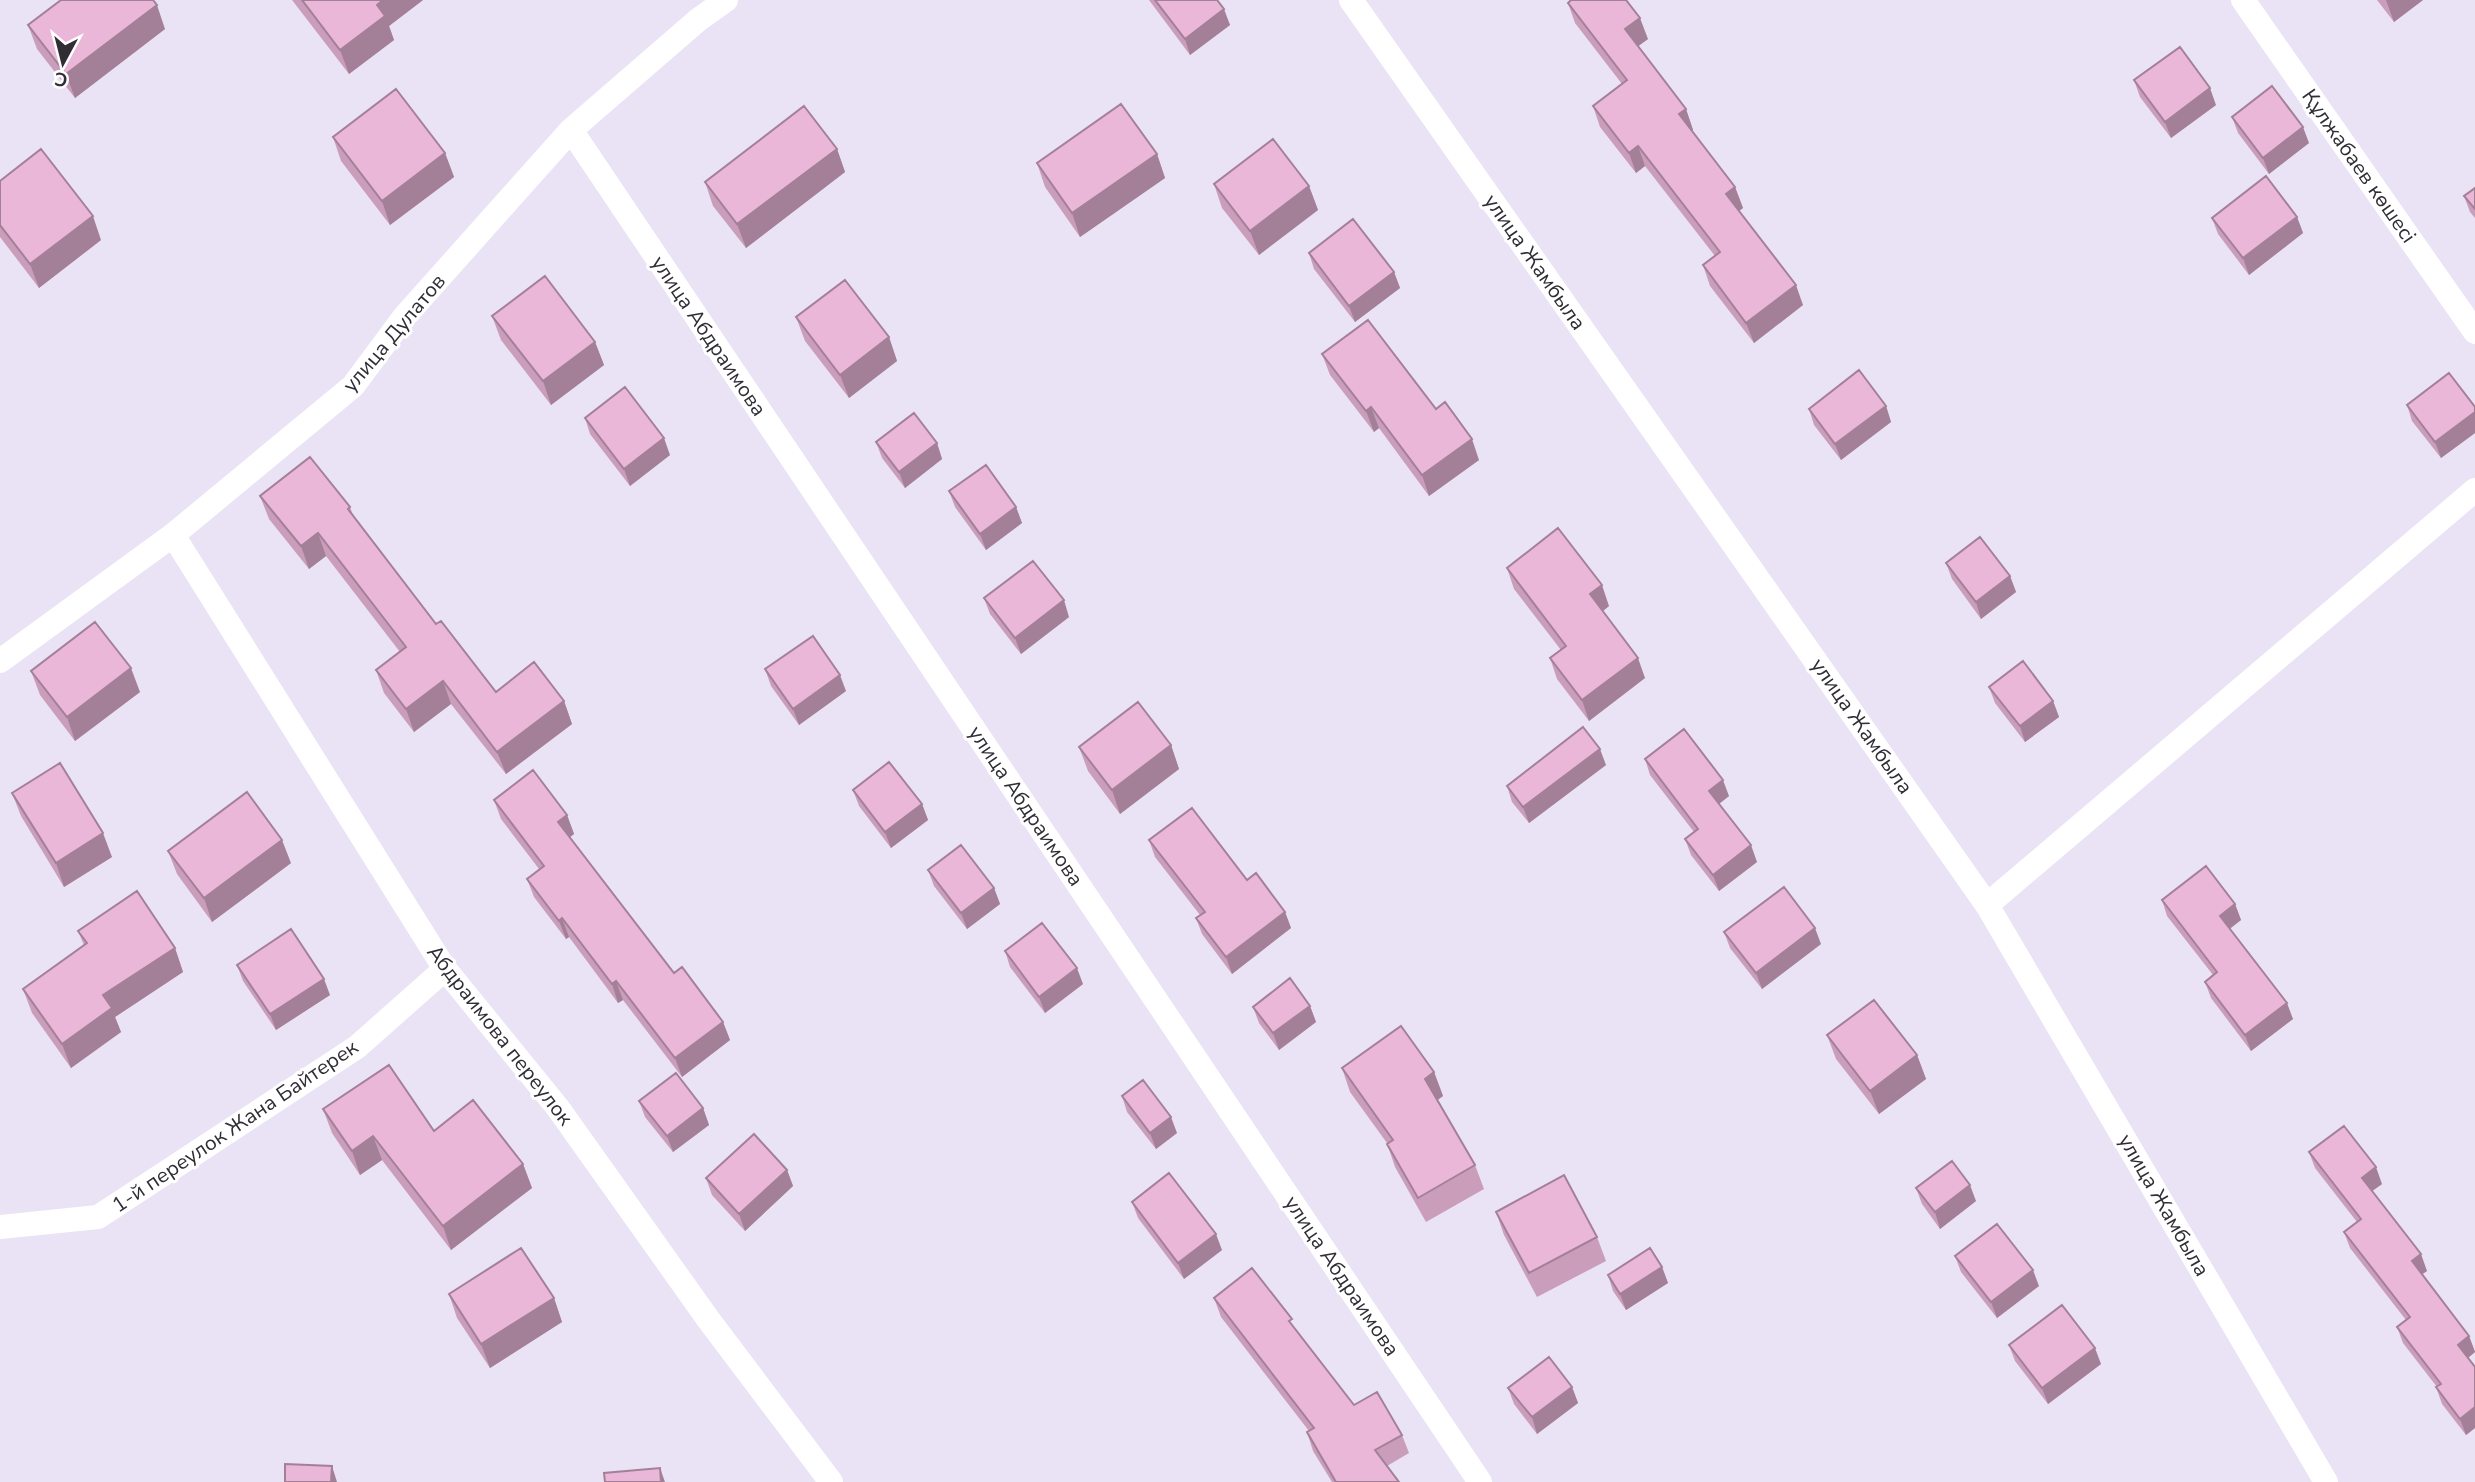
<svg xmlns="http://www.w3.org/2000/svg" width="2475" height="1482" font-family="'Nunito Sans',sans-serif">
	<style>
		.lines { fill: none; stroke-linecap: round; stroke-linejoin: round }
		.minor { stroke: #fff; stroke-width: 24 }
		.wall { fill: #ca9dbb }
		.shaded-wall { fill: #a48098 }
		.building { fill: #ebb7d9; stroke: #a48098; stroke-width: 2 }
		.labels { text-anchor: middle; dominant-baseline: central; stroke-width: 6; stroke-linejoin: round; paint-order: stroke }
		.street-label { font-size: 21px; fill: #302d34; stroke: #fff }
	</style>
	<rect width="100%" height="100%" fill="#eae3f5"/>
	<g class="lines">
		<!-- minor -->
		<path class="minor" d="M1351,0L1987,905L2326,1482
			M2243,0L2475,332
			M571,130L1480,1482
			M173,535L445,969L558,1108L708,1319L831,1482
			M0,661L173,535L353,386L405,316L571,130L698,20L726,0
			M1987,905L2475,490
			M0,1227L98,1217L357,1047L445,969"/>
	</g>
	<!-- wall -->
	<path class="wall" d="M292,0H423L389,26L394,40L349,74Z
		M1149,0H1217L1230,25L1190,55Z
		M2377,0H2423L2394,22Z
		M1568,3L1648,39L1638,46L1686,109L1693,130L1692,131L1735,187L1743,208L1739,211L1803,305L1754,343L1710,286L1703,265L1715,256L1645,166L1636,173L1600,127L1593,106L1622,84L1575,23Z
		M28,25L165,29L75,98L37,49Z
		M2134,80L2216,105L2171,138L2140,97Z
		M2232,117L2309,143L2269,174L2238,133Z
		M333,137L445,153L454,177L390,225L341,161Z
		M837,149L845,172L746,248L713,206L705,182Z
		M1157,154L1165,178L1080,237L1045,187L1037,163Z
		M0,181L101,240L39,288L0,237Z
		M1214,184L1309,186L1318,210L1259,255L1222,208Z
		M2475,188V218L2470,212L2464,196Z
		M2297,217L2303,233L2249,275L2218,234L2212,218Z
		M1309,253L1394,272L1400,288L1355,322L1314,269Z
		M492,316L595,342L604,365L551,405L501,340Z
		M796,317L889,337L897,361L849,398L805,341Z
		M1322,354L1436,409L1479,460L1429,496L1379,428L1374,432L1330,375Z
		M2407,405L2475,407V433L2441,458L2412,421Z
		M1886,406L1891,422L1841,460L1814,425L1809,409Z
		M585,418L670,455L630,486L590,434Z
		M876,442L937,443L942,459L905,488L882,458Z
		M949,491L1016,507L1022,523L986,550L955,507Z
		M260,496L350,507L353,515L436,624L496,692L564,701L572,724L506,774L451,704L414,732L384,693L376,670L400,652L326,556L309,569L269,519Z
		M1946,563L2010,576L2016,592L1981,619L1952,579Z
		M1507,568L1609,606L1603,611L1645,678L1589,721L1557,679L1550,658L1561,650L1514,589Z
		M984,598L1069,617L1021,654L990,614Z
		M765,669L846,691L799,725L771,686Z
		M31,671L140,692L75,741L40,695Z
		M1989,687L2053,701L2059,717L2025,742L1995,703Z
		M1171,745L1179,769L1120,814L1088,771L1079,747Z
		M1645,759L1729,796L1719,804L1757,862L1719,891L1691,855L1685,839L1694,832L1650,775Z
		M1606,765L1529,823L1512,802L1507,786Z
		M853,790L922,804L928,820L891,848L859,806Z
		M12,793L112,857L64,887L21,816Z
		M494,800L567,815L574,834L570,837L674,973L723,1022L730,1040L682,1077L623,1000L618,1003L569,937L566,939L534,897L527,879L539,869L501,819Z
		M1149,840L1247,880L1285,912L1291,928L1232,974L1202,934L1196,918L1200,915L1155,857Z
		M168,851L291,863L212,922L177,874Z
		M928,870L994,888L1000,904L967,929L934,886Z
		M2162,900L2235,904L2241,920L2230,929L2293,1019L2251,1051L2211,998L2205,982L2213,975L2167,916Z
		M78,931L175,948L183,972L115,1017L121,1032L71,1068L32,1013L23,989L84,945Z
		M1724,932L1821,944L1762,989L1730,948Z
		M1005,951L1083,984L1045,1013L1010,967Z
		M237,965L330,995L276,1030L243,981Z
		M1310,1006L1316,1022L1279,1050L1259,1023L1253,1007Z
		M1827,1035L1917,1055L1926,1079L1879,1114L1836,1059Z
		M1342,1068L1434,1072L1443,1096L1438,1100L1475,1165L1484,1189L1426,1222L1395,1167L1387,1143L1350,1092Z
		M1122,1096L1177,1133L1156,1149L1127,1112Z
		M639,1101L703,1108L709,1125L673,1152L645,1117Z
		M323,1109L523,1164L532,1188L451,1250L382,1160L360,1175L332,1133Z
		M2309,1152L2382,1184L2372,1191L2427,1271L2422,1274L2469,1336L2475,1352L2468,1358L2475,1367V1428L2466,1435L2442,1404L2436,1387H2437L2403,1343L2397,1327L2406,1320L2350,1248L2344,1232L2357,1222L2315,1168Z
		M787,1170L793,1186L745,1231L712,1195L706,1178Z
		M1916,1188L1976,1201L1940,1229L1922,1204Z
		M1132,1202L1222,1250L1184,1279L1138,1218Z
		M1496,1212L1597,1237L1606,1261L1537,1297L1504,1235Z
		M1955,1256L2039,1286L1997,1318L1961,1272Z
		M1662,1267L1668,1283L1626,1310L1613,1291L1608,1275Z
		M449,1294L554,1298L562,1322L490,1368L457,1318Z
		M1214,1298L1295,1329L1354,1405L1402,1435L1409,1453L1387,1466L1399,1482H1332L1313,1451L1307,1432L1309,1431L1221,1317Z
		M2009,1345L2101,1364L2048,1404L2015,1361Z
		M1572,1387L1578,1403L1537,1434L1514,1404L1508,1388Z"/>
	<!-- shaded-wall -->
	<path class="shaded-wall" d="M383,0H423L389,26L394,40L349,74L340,50L377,5Z
		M2386,0H2423L2394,22Z
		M157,5L165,29L75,98L66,74Z
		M1224,9L1230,25L1190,55L1185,39Z
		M1640,18L1648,39L1633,50L1625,29Z
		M2210,88L2216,105L2171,138L2165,122Z
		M1686,109L1693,130L1687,135L1679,114Z
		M2303,127L2309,143L2269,174L2263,158Z
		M1638,146L1645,166L1636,173L1629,153Z
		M837,149L845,172L746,248L737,224Z
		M445,153L454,177L390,225L382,201Z
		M1157,154L1165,178L1080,237L1072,213Z
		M1309,186L1318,210L1259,255L1250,231Z
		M1735,187L1743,208L1734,215L1726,194Z
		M93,216L101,240L39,288L30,264Z
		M2297,217L2303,233L2249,275L2243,258Z
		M1394,272L1400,288L1355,322L1349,306Z
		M1796,285L1803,305L1754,343L1746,323Z
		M889,337L897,361L849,398L840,375Z
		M595,342L604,365L551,405L543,381Z
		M1886,406L1891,422L1841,460L1835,444Z
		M1371,407L1379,428L1374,432L1366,411Z
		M2475,412V433L2441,458L2435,442Z
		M664,438L670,455L630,486L624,469Z
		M1472,439L1479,460L1429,496L1422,475Z
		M937,443L942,459L905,488L899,472Z
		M1016,507L1022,523L986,550L980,534Z
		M318,533L326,556L309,569L301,546Z
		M2010,576L2016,592L1981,619L1976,602Z
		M1602,585L1609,606L1598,615L1590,594Z
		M1064,600L1069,617L1021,654L1015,638Z
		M1638,658L1645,678L1589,721L1582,700Z
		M131,668L140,692L75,741L67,717Z
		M840,675L846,691L799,725L793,709Z
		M443,681L451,704L414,732L406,709Z
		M564,701L572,724L506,774L497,752Z
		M2053,701L2059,717L2025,742L2020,726Z
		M1171,745L1179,769L1120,814L1112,790Z
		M1600,749L1606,765L1529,823L1523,807Z
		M1723,780L1729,796L1715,807L1709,791Z
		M922,804L928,820L891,848L885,832Z
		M567,815L574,834L565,841L558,822Z
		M103,833L112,857L64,887L56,863Z
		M282,840L291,863L212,922L204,898Z
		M1751,845L1757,862L1719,891L1713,875Z
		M994,888L1000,904L967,929L961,913Z
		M2235,904L2241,920L2225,932L2220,916Z
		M1285,912L1291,928L1232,974L1226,957Z
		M562,918L569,937L566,939L559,921Z
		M1815,928L1821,944L1762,989L1756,973Z
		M175,948L183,972L115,1017L121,1032L71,1068L62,1044L103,995Z
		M1077,968L1083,984L1045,1013L1039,997Z
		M324,979L330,995L276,1030L270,1014Z
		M616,981L623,1000L618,1003L612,984Z
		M2287,1003L2293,1019L2251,1051L2245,1035Z
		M1310,1006L1316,1022L1279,1050L1273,1033Z
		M723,1022L730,1040L682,1077L675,1058Z
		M1917,1055L1926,1079L1879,1114L1870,1091Z
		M1434,1072L1443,1096L1434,1102L1425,1079Z
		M703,1108L709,1125L673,1152L667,1136Z
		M1171,1117L1177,1133L1156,1149L1150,1133Z
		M373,1136L382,1160L360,1175L352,1151Z
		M523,1164L532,1188L451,1250L443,1226Z
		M2376,1167L2382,1184L2368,1194L2362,1178Z
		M787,1170L793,1186L745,1231L739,1214Z
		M1970,1185L1976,1201L1940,1229L1935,1212Z
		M1216,1234L1222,1250L1184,1279L1178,1263Z
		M2421,1254L2427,1271L2418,1277L2412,1261Z
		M1662,1267L1668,1283L1626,1310L1620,1294Z
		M2033,1270L2039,1286L1997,1318L1991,1302Z
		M554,1298L562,1322L490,1368L481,1344Z
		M2469,1336L2475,1352L2464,1361L2458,1345Z
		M2095,1348L2101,1364L2048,1404L2042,1388Z
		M1572,1387L1578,1403L1537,1434L1532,1417Z
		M2475,1407V1428L2466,1435L2460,1419Z
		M332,1466L337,1482H331Z
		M660,1468L665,1482H661Z"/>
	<!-- building -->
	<path class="building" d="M61,0H153L157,5L66,74L28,25Z
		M302,0H383L377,5L385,16L340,50Z
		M1155,0H1217L1224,9L1185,39Z
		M1571,0H1626L1640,18L1625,29L1686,109L1679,114L1735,187L1726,194L1796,285L1746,323L1703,265L1720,252L1638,146L1629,153L1593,106L1627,80L1568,3Z
		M2180,47L2210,88L2165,122L2134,80Z
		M2272,86L2303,127L2263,158L2232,117Z
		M396,89L445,153L382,201L333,137Z
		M1121,104L1157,154L1072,213L1037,163Z
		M804,106L837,149L737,224L705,182Z
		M1273,139L1309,186L1250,231L1214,184Z
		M41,149L93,216L30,264L0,225V181Z
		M2266,176L2297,217L2243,258L2212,218Z
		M2475,188V209L2464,196Z
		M1353,219L1394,272L1349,306L1309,253Z
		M545,276L595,342L543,381L492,316Z
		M845,280L889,337L840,375L796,317Z
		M1368,320L1436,409L1445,402L1472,439L1422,475L1371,407L1366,411L1322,354Z
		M1859,370L1886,406L1835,444L1809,409Z
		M2449,373L2475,407V412L2435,442L2407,405Z
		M625,387L664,438L624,469L585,418Z
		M914,413L937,443L899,472L876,442Z
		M310,457L350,507L348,509L436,624L441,621L496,692L534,662L564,701L497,752L443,681L406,709L376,670L406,647L318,533L301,546L260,496Z
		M986,465L1016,507L980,534L949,491Z
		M1558,528L1602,585L1590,594L1638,658L1582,700L1550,658L1566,646L1507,568Z
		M1980,537L2010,576L1976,602L1946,563Z
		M1033,561L1064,600L1015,638L984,598Z
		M95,622L131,668L67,717L31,671Z
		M813,636L840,675L793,709L765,669Z
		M2023,661L2053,701L2020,726L1989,687Z
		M1138,702L1171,745L1112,790L1079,747Z
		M1583,727L1600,749L1523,807L1507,786Z
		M1684,729L1723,780L1709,791L1751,845L1713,875L1685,839L1698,829L1645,759Z
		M889,762L922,804L885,832L853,790Z
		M60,763L103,833L56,863L12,793Z
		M533,770L567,815L558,822L674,973L682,967L723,1022L675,1058L616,981L612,984L562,918L559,921L527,879L544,866L494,800Z
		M247,792L282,840L204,898L168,851Z
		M1192,808L1247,880L1256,873L1285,912L1226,957L1196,918L1205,912L1149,840Z
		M961,845L994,888L961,913L928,870Z
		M2206,866L2235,904L2220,916L2287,1003L2245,1035L2205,982L2217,972L2162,900Z
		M1784,887L1815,928L1756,973L1724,932Z
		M137,891L175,948L103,995L112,1008L62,1044L23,989L87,943L78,931Z
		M1042,923L1077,968L1039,997L1005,951Z
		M291,929L324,979L270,1014L237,965Z
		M1290,978L1310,1006L1273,1033L1253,1007Z
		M1874,1000L1917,1055L1870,1091L1827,1035Z
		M1401,1026L1434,1072L1425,1079L1475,1165L1418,1198L1387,1144L1393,1140L1342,1068Z
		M389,1065L434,1131L473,1100L523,1164L443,1226L373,1136L352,1151L323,1109Z
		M676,1073L703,1108L667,1136L639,1101Z
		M1143,1080L1171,1117L1150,1133L1122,1096Z
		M2344,1126L2376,1167L2362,1178L2421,1254L2412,1261L2469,1336L2458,1345L2475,1367V1407L2460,1419L2436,1387L2441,1384L2397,1327L2410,1317L2344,1232L2361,1219L2309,1152Z
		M754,1134L787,1170L739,1214L706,1178Z
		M1952,1161L1970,1185L1935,1212L1916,1188Z
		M1169,1173L1216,1234L1178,1263L1132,1202Z
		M1564,1175L1597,1237L1529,1273L1496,1212Z
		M1997,1224L2033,1270L1991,1302L1955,1256Z
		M521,1248L554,1298L481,1344L449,1294Z
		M1650,1248L1662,1267L1620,1294L1608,1275Z
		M1252,1268L1292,1319L1289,1321L1354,1405L1377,1392L1402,1435L1375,1450L1399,1482H1336L1307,1432L1314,1428L1214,1298Z
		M2062,1305L2095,1348L2042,1388L2009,1345Z
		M1549,1357L1572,1387L1532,1417L1508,1388Z
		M285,1464L332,1466L331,1482H285Z
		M660,1468L661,1482H605L604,1473Z"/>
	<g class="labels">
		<!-- street labels -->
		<g class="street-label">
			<text transform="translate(2359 166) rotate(55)">Құлжабаев көшесі</text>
			<text transform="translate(1535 262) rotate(55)">улица Жамбыла</text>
			<text transform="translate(394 333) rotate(-50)">улица Дулатов</text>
			<text transform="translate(709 336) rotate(56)">улица Абдраимова</text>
			<text transform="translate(1862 726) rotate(55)">улица Жамбыла</text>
			<text transform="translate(1026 806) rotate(56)">улица Абдраимова</text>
			<text transform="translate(500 1035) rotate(52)">Абдраимова переулок</text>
			<text transform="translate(235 1126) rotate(-34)">1-й переулок Жана Байтерек</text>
			<text transform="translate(2164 1205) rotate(60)">улица Жамбыла</text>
			<text transform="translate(1342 1276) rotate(56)">улица Абдраимова</text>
		</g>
	</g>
	<!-- north arrow -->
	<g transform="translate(63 63) rotate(187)" stroke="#ffffff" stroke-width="5" paint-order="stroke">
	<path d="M0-5L12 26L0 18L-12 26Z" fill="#302d34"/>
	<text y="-10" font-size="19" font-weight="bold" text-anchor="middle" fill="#302d34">С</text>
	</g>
</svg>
